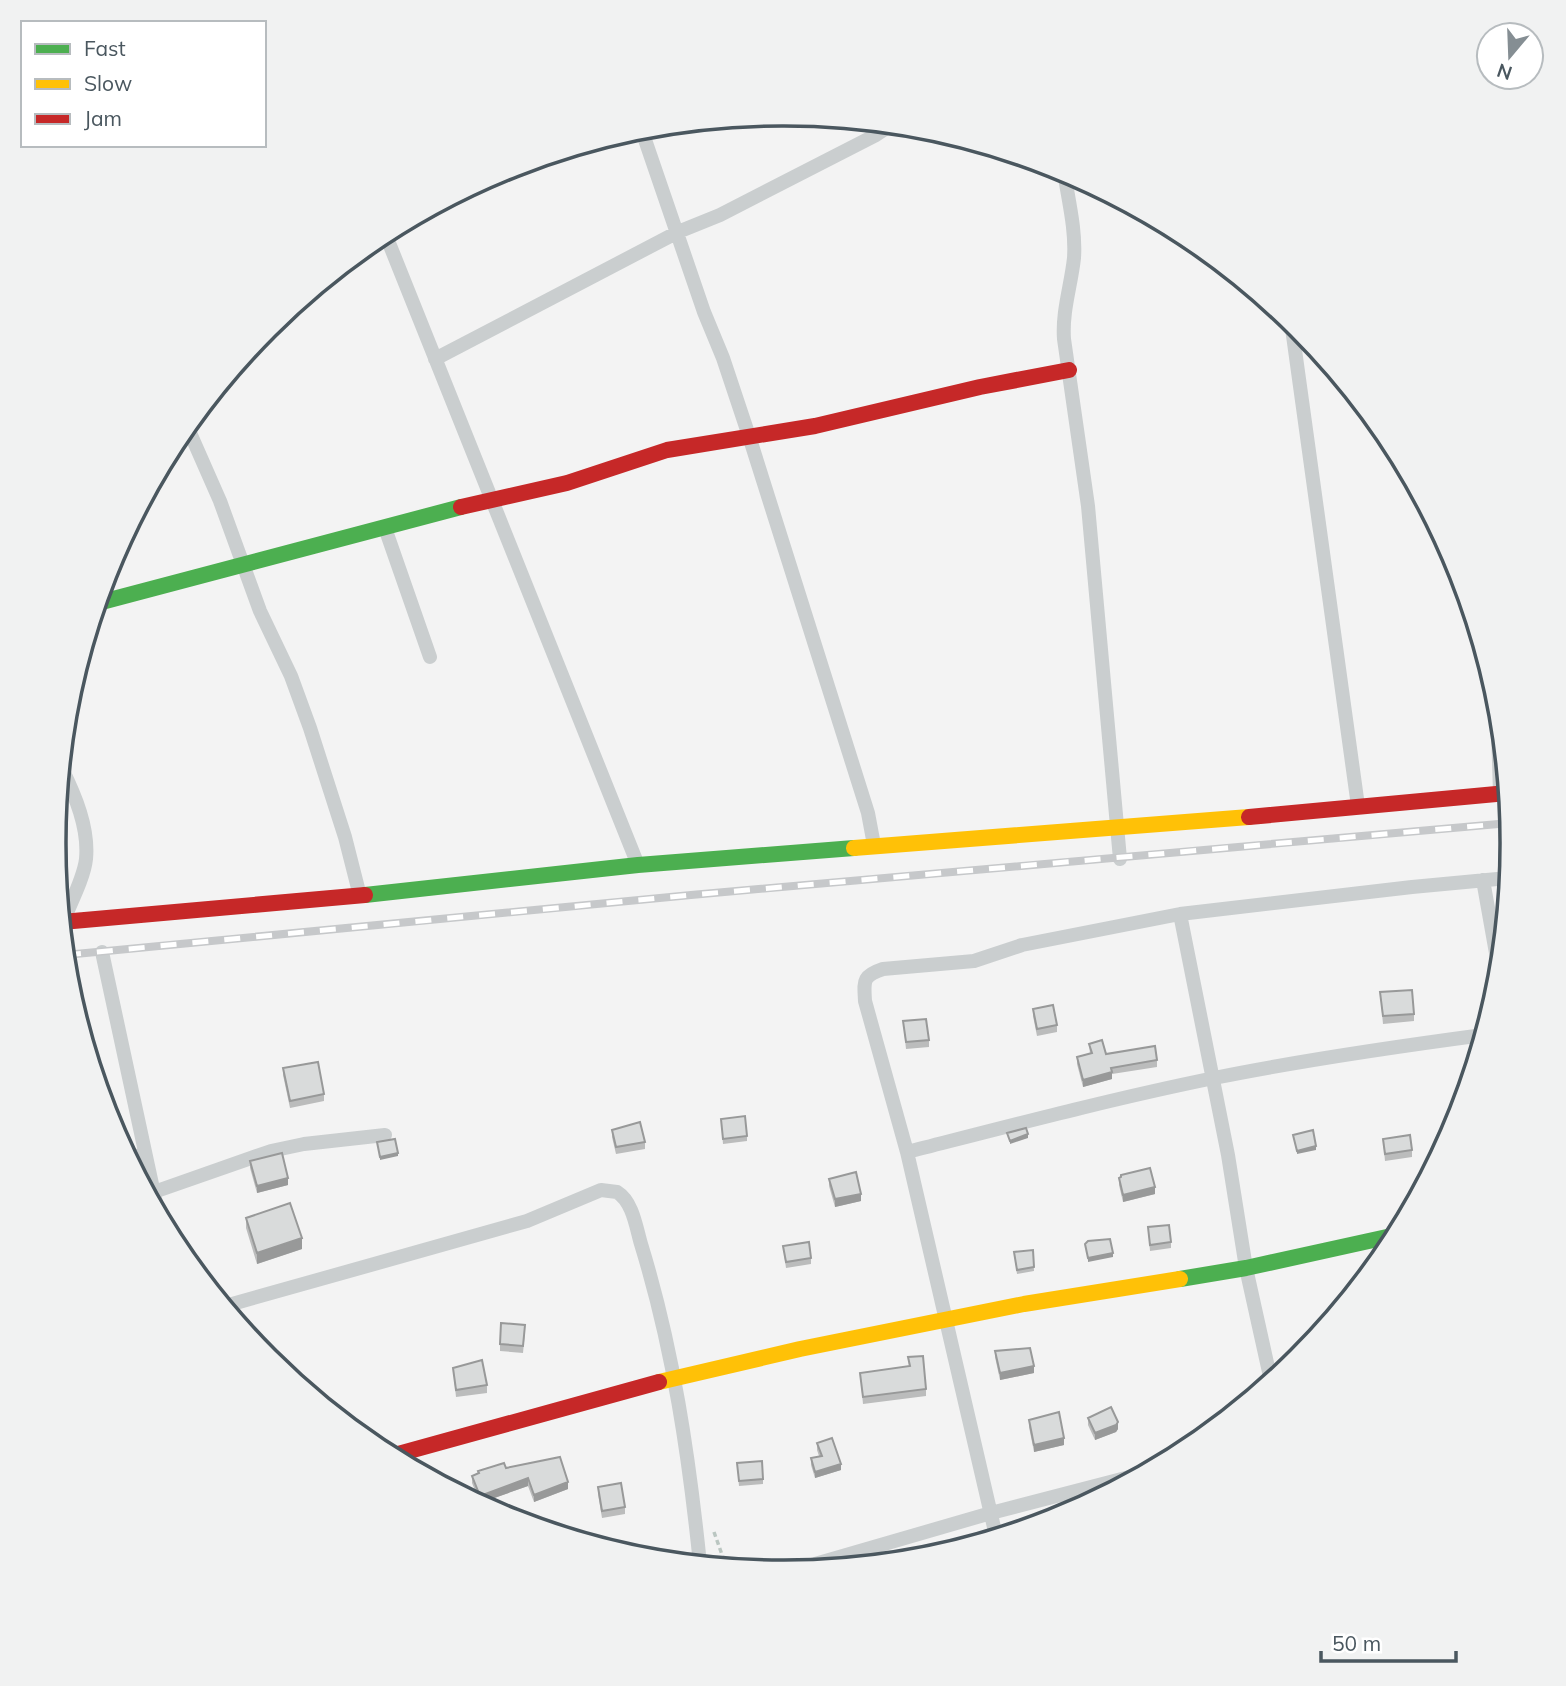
<svg xmlns="http://www.w3.org/2000/svg" width="1566" height="1686" font-family="Mulish,sans-serif">
	<style>
		.lines { fill: none; stroke-linecap: round; stroke-linejoin: round }
		.path { stroke: #bac6c1; stroke-width: 3.5; stroke-dasharray: 5 3.5; stroke-linecap: butt }
		.street { stroke: #cacecf; stroke-width: 14 }
		.fast { stroke: #4caf50; stroke-width: 16 }
		.slow { stroke: #ffc107; stroke-width: 16 }
		.jam { stroke: #c62828; stroke-width: 16 }
		.rail-casing { stroke: #c6c8ca; stroke-width: 8 }
		.rail { stroke: #fff; stroke-width: 5; stroke-dasharray: 16; stroke-linecap: butt }
		.wall { fill: #bbbcbc }
		.shaded-wall { fill: #989999 }
		.building { fill: #d9dbdb; stroke: #989999; stroke-width: 2 }
		.rim { fill: none; stroke: #4a575f; stroke-width: 3.5 }
	</style>
	<rect width="100%" height="100%" fill="#f3f3f3"/>
	<g class="lines">
		<!-- path -->
		<path class="path" d="M714,1532L726,1566"/>
		<!-- street -->
		<path class="street" d="M641,128L704,312L723,358L749,436L868,813L874,845
			M1064,171C1068,199 1076,229 1074,258C1071,286 1062,311 1064,339L1088,506L1120,859
			M385,233L638,865
			M1291,321L1358,806
			M435,359L678,232L720,215L876,135L891,125
			M187,426L220,501L260,611L291,676L310,728L345,837L360,896
			M385,528L430,657
			M1497,699L1500,793
			M62,769C75,795 89,828 86,859C84,878 70,904 63,922
			M1483,880L1499,970
			M1180,914L1228,1155L1246,1268L1271,1381
			M102,952L158,1212
			M907,1152C1009,1126 1111,1099 1214,1078C1303,1060 1393,1047 1483,1035
			M128,1157L144,1155
			M154,1192L271,1151L304,1144L385,1135
			M225,1306L527,1221L601,1190L617,1192C633,1202 636,1227 641,1244C673,1348 689,1456 700,1564
			M996,1536L907,1152L865,1001C864,981 862,976 883,969L974,961L1022,945L1180,914L1412,887L1508,878
			M791,1571L991,1513L1141,1474"/>
		<!-- fast -->
		<path class="fast" d="M98,603L461,507
			M365,895L638,865L854,848
			M1180,1279L1246,1268L1396,1235"/>
		<!-- slow -->
		<path class="slow" d="M854,848L1249,817
			M659,1382L800,1349L1024,1304L1180,1279"/>
		<!-- jam -->
		<path class="jam" d="M461,507L567,483L667,450L815,426L980,387L1069,370
			M1249,817L1507,793
			M62,922L365,895
			M391,1456L659,1382"/>
		<!-- rail casing -->
		<g class="rail-casing">
			<path id="rail" d="M65,955L691,895L1510,823"/>
		</g>
		<!-- rail -->
		<use href="#rail" class="rail"/>
	</g>
	<!-- wall -->
	<path class="wall" d="M1380,992L1414,1014V1021L1383,1024Z
		M1033,1009L1057,1025V1032L1037,1036L1033,1016Z
		M903,1021L929,1040V1047L906,1049Z
		M1089,1044L1106,1054L1157,1060V1067L1112,1074V1079L1083,1087L1077,1064V1057L1090,1054Z
		M283,1068L324,1094V1101L290,1108L283,1075Z
		M721,1119L747,1136V1141L723,1144Z
		M612,1130L645,1142V1149L616,1154L612,1137Z
		M1383,1139L1412,1150V1157L1385,1161Z
		M250,1161L288,1185L257,1193L250,1168Z
		M1121,1175L1155,1194L1123,1202L1119,1185V1178H1121Z
		M829,1179L861,1201L835,1207L829,1186Z
		M246,1218L302,1249L257,1264L246,1228Z
		M1148,1227L1171,1242V1248L1150,1251Z
		M783,1246L811,1258V1264L786,1268Z
		M1033,1250L1034,1271L1017,1274L1014,1252Z
		M525,1332L523,1353L500,1351V1344Z
		M995,1351L1034,1373L1000,1380L995,1357Z
		M908,1357L926,1389V1396L863,1404L860,1373L909,1366Z
		M453,1368L487,1385V1393L456,1397Z
		M1088,1418L1118,1429L1116,1432L1095,1440L1088,1425Z
		M1029,1420L1064,1445L1034,1452L1029,1427Z
		M817,1443L841,1470L815,1478L811,1465V1458L819,1456L817,1450Z
		M737,1463L763,1479V1484L739,1486Z
		M506,1468L568,1489L534,1502L528,1486L480,1503L472,1483V1476L478,1473V1471Z
		M598,1487L625,1507V1514L602,1518L598,1494Z"/>
	<!-- shaded-wall -->
	<path class="shaded-wall" d="M1112,1072V1079L1083,1087V1080Z
		M1028,1134V1138L1010,1144V1141Z
		M1316,1146V1150L1297,1154V1151Z
		M398,1153V1156L380,1160V1157Z
		M288,1178V1185L257,1193V1186Z
		M1155,1187V1194L1123,1202V1195Z
		M861,1194V1201L835,1207V1199Z
		M302,1238V1249L257,1264V1253Z
		M1113,1253V1257L1088,1262V1258Z
		M1034,1366V1373L1000,1380V1373Z
		M1118,1422V1429L1116,1432L1095,1440V1433Z
		M1064,1438V1445L1034,1452V1445Z
		M841,1464V1470L815,1478V1472Z
		M528,1478V1486L480,1503V1496Z
		M568,1482V1489L534,1502V1495Z"/>
	<!-- building -->
	<path class="building" d="M1412,990L1414,1014L1383,1016L1380,992Z
		M1053,1005L1057,1025L1037,1029L1033,1009Z
		M926,1019L929,1040L906,1042L903,1021Z
		M1102,1040L1106,1054L1155,1046L1157,1060L1111,1068L1112,1072L1083,1080L1077,1057L1092,1053L1089,1044Z
		M318,1062L324,1094L290,1101L283,1068Z
		M745,1116L747,1136L723,1139L721,1119Z
		M640,1122L645,1142L616,1147L612,1130Z
		M1026,1128L1028,1134L1010,1141L1007,1133Z
		M1313,1130L1316,1146L1297,1151L1293,1135Z
		M1410,1135L1412,1150L1385,1154L1383,1139Z
		M395,1139L398,1153L380,1157L377,1142Z
		M282,1153L288,1178L257,1186L250,1161Z
		M1150,1168L1155,1187L1123,1195L1119,1178L1121,1177V1175Z
		M856,1172L861,1194L835,1199L829,1179Z
		M290,1203L302,1238L257,1253L246,1218Z
		M1169,1225L1171,1242L1150,1245L1148,1227Z
		M1110,1239L1113,1253L1088,1258L1085,1244L1088,1241Z
		M809,1242L811,1258L786,1262L783,1246Z
		M1033,1250L1034,1267L1017,1270L1014,1252Z
		M501,1323L525,1325L523,1346L500,1344Z
		M1030,1348L1034,1366L1000,1373L995,1351Z
		M923,1356L926,1389L863,1397L860,1373L910,1366L908,1357Z
		M482,1360L487,1385L456,1390L453,1368Z
		M1111,1407L1118,1422L1116,1425L1095,1433L1088,1418Z
		M1059,1412L1064,1438L1034,1445L1029,1420Z
		M832,1438L841,1464L815,1472L811,1458L822,1456L817,1443Z
		M560,1457L568,1482L534,1495L528,1478L480,1496L472,1476L479,1473L478,1471L504,1463L506,1468Z
		M762,1461L763,1479L739,1481L737,1463Z
		M621,1483L625,1507L602,1511L598,1487Z"/>
	<!-- crop -->
	<path d="M0 0H1566V1686H0ZM782 126H784A716 716 0 0 1 1500 842V844A716 716 0 0 1 784 1560H782A716 716 0 0 1 66 844V842A716 716 0 0 1 782 126Z" fill="#f1f2f2" fill-rule="evenodd"/>
	<path class="rim" d="M782 126H784A716 716 0 0 1 1500 842V844A716 716 0 0 1 784 1560H782A716 716 0 0 1 66 844V842A716 716 0 0 1 782 126Z"/>
	<!-- legend -->
	<rect x="21" y="21" width="245" height="126" fill="#ffffff" stroke="#b7bcbf" stroke-width="2"/>
	<rect x="35" y="44" width="35" height="10" fill="#4caf50" stroke="#b7bcbf" stroke-width="2"/>
	<text x="84" y="56" font-size="21" fill="#4a575f">Fast</text>
	<rect x="35" y="79" width="35" height="10" fill="#ffc107" stroke="#b7bcbf" stroke-width="2"/>
	<text x="84" y="91" font-size="21" fill="#4a575f">Slow</text>
	<rect x="35" y="114" width="35" height="10" fill="#c62828" stroke="#b7bcbf" stroke-width="2"/>
	<text x="84" y="126" font-size="21" fill="#4a575f">Jam</text>
	<!-- north arrow -->
	<g transform="translate(1510 56) rotate(199)"><circle r="33" fill="#ffffff" stroke="#b7bcbf" stroke-width="2"/>
	<path d="M0-5L12 26L0 18L-12 26Z" fill="#858e93"/>
	<text y="-10" font-size="19" font-weight="bold" text-anchor="middle" fill="#4a575f">N</text>
	</g>
	<!-- scale -->
	<path d="M1321 1651v10h135v-10" fill="none" stroke="#4a575f" stroke-width="3.5"/>
	<text x="1332" y="1651" font-size="21" fill="#4a575f" stroke="#ffffff" stroke-width="5" paint-order="stroke">50 m</text>
</svg>
